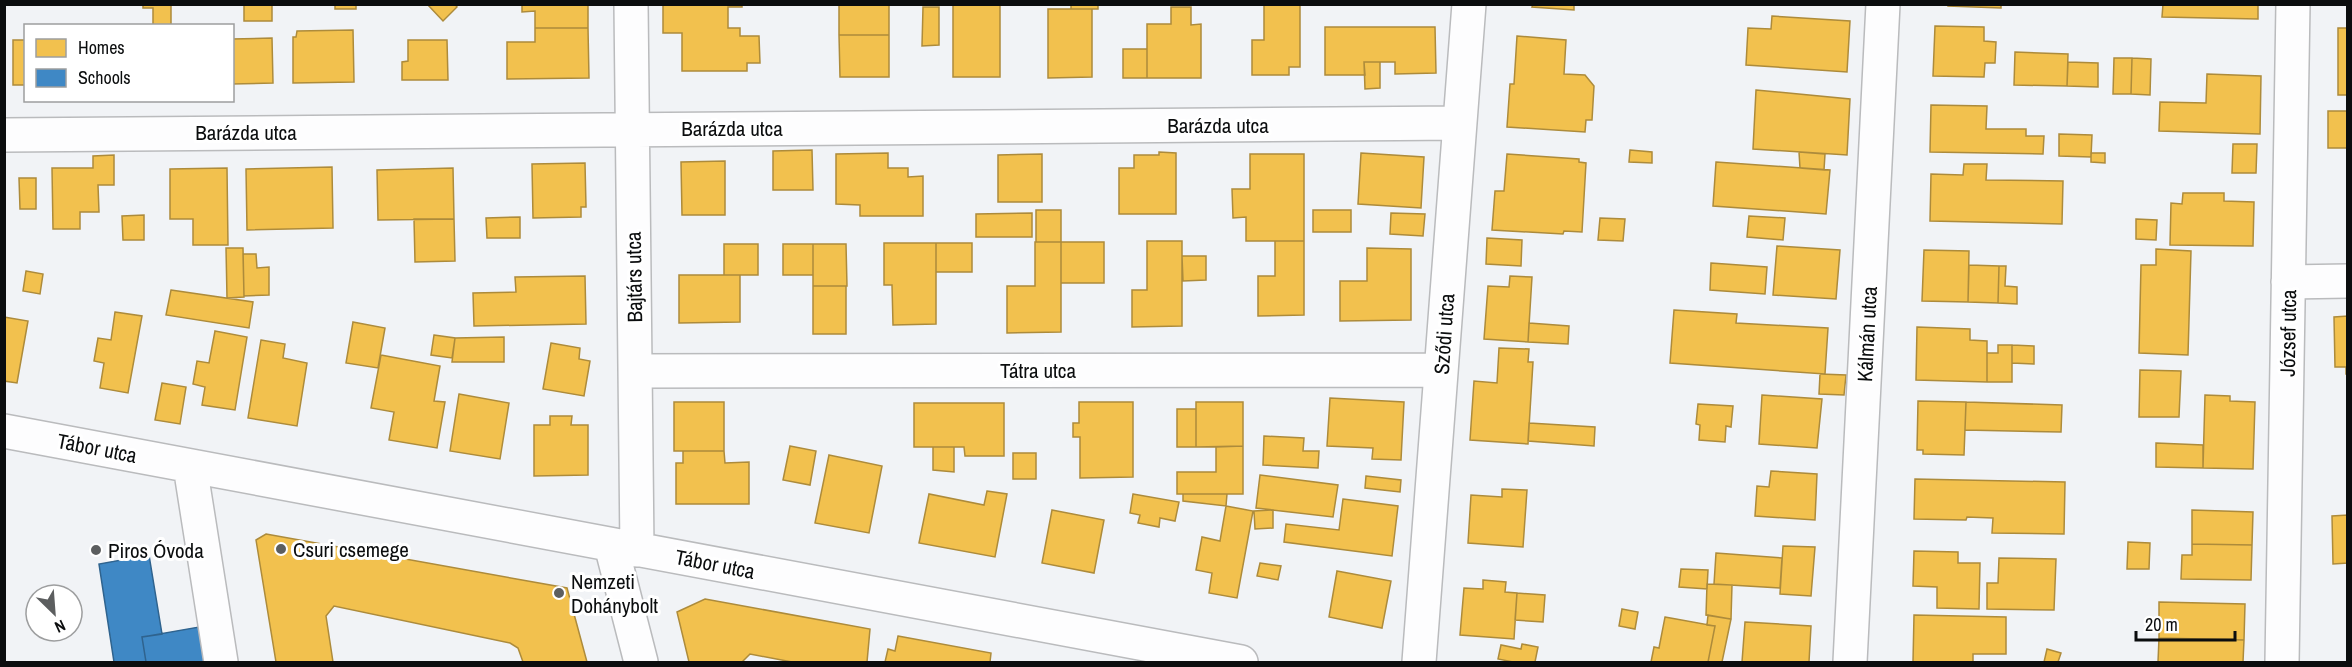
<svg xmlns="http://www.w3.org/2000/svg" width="2352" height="667" font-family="'Archivo Narrow',sans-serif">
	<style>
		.homes { fill: #f2c14e; stroke: #ad8b3b; stroke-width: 1.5 }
		.schools { fill: #3f88c5; stroke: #2f638e; stroke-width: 1.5 }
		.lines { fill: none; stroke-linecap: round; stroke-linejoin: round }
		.minor-casing { stroke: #babbbd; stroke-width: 36 }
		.minor { stroke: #fdfdfe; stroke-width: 33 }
		.poi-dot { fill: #5c5e5f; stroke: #fff; stroke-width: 2 }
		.labels { text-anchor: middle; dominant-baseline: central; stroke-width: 6; stroke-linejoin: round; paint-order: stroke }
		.street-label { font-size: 21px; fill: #0b0d0e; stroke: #fff }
		.poi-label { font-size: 21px; fill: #0b0d0e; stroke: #fff; text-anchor: start }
	</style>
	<rect width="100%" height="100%" fill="#f1f3f6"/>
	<!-- homes -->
	<path class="homes" d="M143,4H171V26H153V8H143Z
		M244,4H272V21H244Z
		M335,4H356V9H335Z
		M427,4H455L457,7L443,21Z
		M522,4H588V28H535V11L522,12Z
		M663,4H742V7H728V28H740V36H759L760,63H747V71H682V33H663Z
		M839,4H889V35H839Z
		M953,4H1000V77H953Z
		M1071,4H1098V9H1071Z
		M1264,4H1300V67H1289V75H1252V40H1264Z
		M1533,4H1574V10L1532,7Z
		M1948,4H2001V8L1948,6Z
		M2163,4H2258V19L2162,17Z
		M923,7H939V45L922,46Z
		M1171,7H1191V25L1201,24V78H1147V24H1171Z
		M1048,9H1092V77L1048,78Z
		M1772,16L1850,21L1847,72L1746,65L1748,28L1771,29Z
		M1935,26L1984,27V41L1996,42L1995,63H1985L1984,77L1933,76Z
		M1325,27H1435L1436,73L1395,74V62H1364L1365,75H1325Z
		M535,28H588L589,78L507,79V42H535Z
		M2338,28H2348V95H2338Z
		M353,30L354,82L293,83V37H296L297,31Z
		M839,35H889V77H840Z
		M1517,36L1566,40L1564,74L1585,75L1594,86L1592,120H1586L1585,132L1507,127L1510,84H1514Z
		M272,38L273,83L232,84V39Z
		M13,40H26V85H13Z
		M408,40H447L448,80H402V62L408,61Z
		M1123,49H1147V78H1123Z
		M2015,52L2068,54L2067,86L2014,85Z
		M2114,58H2132L2131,94H2113Z
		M2132,58L2151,59L2150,95L2131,94Z
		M1364,62H1380V88L1365,89Z
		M2068,62L2098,63V87L2067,86Z
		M2207,74L2261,76L2260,134L2159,131L2160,102L2206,103Z
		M1756,90L1850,99L1847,155L1753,149Z
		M1931,105L1987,106L1986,129H2026V136H2044L2043,154L1930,152Z
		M2328,111H2348V148H2328Z
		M2059,134L2092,135L2091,157L2059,156Z
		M2233,144H2257L2256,173H2232Z
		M812,150L813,190H773V151Z
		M1630,150L1652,152V163L1629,162Z
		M1159,152L1176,153V214H1119V168H1134V155H1159Z
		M1799,152L1825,154L1824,170L1800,168Z
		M888,153V168H908V177L923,176V216H860V205L836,204V154Z
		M1361,153L1424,157L1421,208L1358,204Z
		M2091,153H2105V163L2091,162Z
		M1042,154V202H998V155Z
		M1250,154H1304V241H1246V217L1233,218L1232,189H1250Z
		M1507,154L1579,159V162L1586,163L1582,232L1564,231L1563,234L1492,230L1495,191H1504Z
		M114,155V185H98L99,212H80V229H53L52,168H93V156Z
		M725,161V215H682L681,162Z
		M1716,162L1830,170L1826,214L1713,206Z
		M585,163L586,207H581V217L533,218L532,164Z
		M1964,164H1987L1986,180L2063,181L2062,224L1930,221L1931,174L1963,175Z
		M332,167L333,228L247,230L246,169Z
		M227,168L228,245H193V219H170V169Z
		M453,168L454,219L378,220L377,170Z
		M19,178H36V209H20Z
		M2183,193H2224V201L2254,202L2253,246L2170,245L2171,203L2182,204Z
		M1036,210H1061V242H1036Z
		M1313,210H1351V232H1313Z
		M1032,213V237H976V214Z
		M1391,213L1425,214L1423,236L1390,234Z
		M144,215V240H123L122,216Z
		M1749,216L1785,218L1783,240L1747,237Z
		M520,217V238H487L486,218Z
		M1600,218L1625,219L1623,241L1598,240Z
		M414,219H454L455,261L415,262Z
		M2136,219L2157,220L2156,240L2136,239Z
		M1487,238L1522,240L1521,266L1486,264Z
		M1147,241H1182V326L1132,327V290H1147Z
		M1275,241H1304V315L1258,316V276H1275Z
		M1035,242H1061V332L1007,333V286H1035Z
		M1061,242H1104V283H1061Z
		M884,243H936V324L893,325L892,285H884Z
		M936,243H972V272H936Z
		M724,244H758V275H724Z
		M783,244H813V275H783Z
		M813,244H846L847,286H813Z
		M1777,246L1840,250L1836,299L1773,295Z
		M226,248H243L244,297L227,298Z
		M1367,248L1411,249V320L1340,321V281H1367Z
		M2156,249L2191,251L2188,355L2139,353L2141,265H2156Z
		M1924,250L1969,251L1968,302L1922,301Z
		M243,254H256L257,268L269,267V295L244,296Z
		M1182,256H1206V280L1183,281Z
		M1711,263L1767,267L1765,294L1710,290Z
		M1969,265L1999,266L1998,303L1968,302Z
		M1999,266H2006L2005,286L2017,287V304L1998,303Z
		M26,271L43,274L40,294L23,291Z
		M679,275H740V322L679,323Z
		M585,276L586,324L474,326L473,293L516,292L515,277Z
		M1510,276L1532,277L1528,342L1484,339L1488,286L1509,287Z
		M813,286H846V334H813Z
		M171,290L253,302L249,328L166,315Z
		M1674,310L1737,314L1736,323L1828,328L1825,374L1670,363Z
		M115,312L142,316L128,393L100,388L104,363L94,361L98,338L111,340Z
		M2348,316V374H2346V367H2335L2334,317Z
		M4,317L28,321L17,383L4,381Z
		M353,322L385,328L378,368L346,363Z
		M1529,323L1569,326L1568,344L1528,342Z
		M1917,327L1970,329V340L1987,341V382L1916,380Z
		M215,331L247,337L235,410L202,405L205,387L193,384L197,361L209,363Z
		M434,335L455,338L452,358L431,355Z
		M504,337V362H452L455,338Z
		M261,340L285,344L283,358L307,363L297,426L248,418Z
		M551,343L580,348L579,359L590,361L584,396L543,389Z
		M1998,345H2012V382H1987V353H1998Z
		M2012,345L2034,346V364L2012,363Z
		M1499,348L1529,349L1528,362H1533L1528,444L1470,440L1474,381L1497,383Z
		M381,355L440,366L434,401L445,402L437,448L389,440L394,412L371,408Z
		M2140,370L2181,371L2179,417H2139Z
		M1820,374L1846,375L1844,395L1819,394Z
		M162,383L186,387L180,424L155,420Z
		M459,394L509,403L500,459L450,451Z
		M1762,395L1822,399L1817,448L1759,444Z
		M2205,395L2230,396V401L2255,402L2253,469L2203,468Z
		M1330,398L1404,402L1401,460L1372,459L1373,448L1327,446Z
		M1918,401L1966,402L1964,455L1923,454V450H1917Z
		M674,402H724V451H674Z
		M1079,402H1133V477L1080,478V437H1073V423H1079Z
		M1196,402H1243V446L1196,447Z
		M1966,402L2062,405L2061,432L1965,430Z
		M914,403H1004V456H965L964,447H914Z
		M1698,404L1733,406L1731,427L1726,426L1725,442L1699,440L1700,425L1696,424Z
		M1177,409H1196V447H1177Z
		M550,416H572L571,425H588V475L534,476V425H550Z
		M1529,423L1595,427L1594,446L1528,441Z
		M1264,436L1304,438L1303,451H1319L1318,468L1263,465Z
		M2156,443L2203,445V468L2156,467Z
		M790,446L816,451L810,485L783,480Z
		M1243,446V494H1177V472H1216V447Z
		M933,447H954V472L933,470Z
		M683,451H724L725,463L749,462V504H676V463H683Z
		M1013,453H1036V479H1013Z
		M829,455L882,466L869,533L815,523Z
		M1771,471L1817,474L1815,520L1755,516L1757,486L1769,487Z
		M1260,475L1338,485L1333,517L1256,508Z
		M1366,476L1401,480L1400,492L1365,488Z
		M1915,479L2065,482L2064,534L1992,533L1993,518L1967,517L1966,520L1914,519Z
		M1502,489L1527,490L1523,547L1468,543L1471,495L1502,497Z
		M987,491L1007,494L995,557L919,543L929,494L984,505Z
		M1133,494L1179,502L1175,521L1160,518L1159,527L1138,523L1140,515L1130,513Z
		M1183,494H1227L1226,506L1183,501Z
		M1343,499L1398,506L1392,556L1284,542L1286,524L1339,530Z
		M1226,506L1253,511L1237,598L1209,593L1212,573L1196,570L1202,537L1220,541Z
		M1052,510L1104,520L1094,573L1042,563Z
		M1273,510V528L1255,529L1254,511Z
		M2192,510L2253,512L2252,545L2192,544Z
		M2348,515V563L2333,564L2332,516Z
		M266,534L567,588L587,662H523L518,648L510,643L334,606L326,616L333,662H276L256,540Z
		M2128,542L2150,543L2149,569H2127Z
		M2192,544L2252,545L2251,580L2181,579L2182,555H2192Z
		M1783,546L1815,547L1811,596L1780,594Z
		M1914,551L1958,552V563H1980L1979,609L1937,608V587L1913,586Z
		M1716,553L1782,558L1780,588L1714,584Z
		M1999,558L2056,559L2054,610L1987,609V583H1998Z
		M1260,563L1281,566L1278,580L1257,576Z
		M1681,569L1708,570L1707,589L1679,587Z
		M1337,571L1391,581L1382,628L1329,617Z
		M1483,580L1506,582L1505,592L1517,593L1514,639L1460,635L1464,588L1483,589Z
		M1707,584L1732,585L1731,619L1706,615Z
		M1517,593L1545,595L1543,622L1515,620Z
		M705,599L870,629L867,662H792L750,654L742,662H689L677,612Z
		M2159,602L2245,604L2244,640L2159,638Z
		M1622,609L1638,612L1635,629L1619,626Z
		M1708,615L1731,619L1722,662H1708L1715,626L1707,625Z
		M1914,615L2006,617V654H1973V662H1913Z
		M1665,617L1715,626L1708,662H1651L1654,647L1659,648Z
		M1745,622L1811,626L1809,662H1742Z
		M898,636L991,653L990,662H885L888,649L895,651Z
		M2159,638L2244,640L2243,662H2158Z
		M1522,644L1538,647L1535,662H1513L1498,659L1501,645L1521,649Z
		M2047,649L2061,653L2058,662H2044Z"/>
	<!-- schools -->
	<path class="schools" d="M149,555L162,634L142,637L146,662H114L99,564Z
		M199,627L204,662H146L142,637Z"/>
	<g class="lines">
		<!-- minor casing -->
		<g class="minor-casing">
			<path id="minor" d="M631,4L637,550
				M4,135L1460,123
				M2288,282L2348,281
				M635,371L1441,370
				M4,431L1241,662
				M190,466L221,662
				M611,545L641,662
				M1419,662L1469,4
				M1850,662L1883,4
				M2282,662L2293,4"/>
		</g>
		<!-- minor -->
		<use href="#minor" class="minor"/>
	</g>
	<!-- markers -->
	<g class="poi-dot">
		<circle cx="281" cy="549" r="6"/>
		<circle cx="96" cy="550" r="6"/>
		<circle cx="559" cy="593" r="6"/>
	</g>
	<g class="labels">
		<!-- street labels -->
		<g class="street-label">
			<text x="1218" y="125">Barázda utca</text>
			<text x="732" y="128">Barázda utca</text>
			<text x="246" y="132">Barázda utca</text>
			<text transform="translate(634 277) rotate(-91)">Bajtárs utca</text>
			<text transform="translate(2288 333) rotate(-89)">József utca</text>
			<text transform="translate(1444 334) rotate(-86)">Sződi utca</text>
			<text transform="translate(1867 334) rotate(-87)">Kálmán utca</text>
			<text x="1038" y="370">Tátra utca</text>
			<text transform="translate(97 448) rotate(11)">Tábor utca</text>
			<text transform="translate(715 564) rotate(11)">Tábor utca</text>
		</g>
		<!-- poi labels -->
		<g class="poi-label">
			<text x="293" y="549">Csuri csemege</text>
			<text x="108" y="550">Piros Óvoda</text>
			<text x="571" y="581">Nemzeti<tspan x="571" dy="24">Dohánybolt</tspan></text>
		</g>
	</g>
	<!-- border -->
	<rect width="2352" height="667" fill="none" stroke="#0b0d0e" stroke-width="12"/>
	<!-- legend -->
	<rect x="24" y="24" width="210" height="78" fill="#ffffff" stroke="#9d9e9f" stroke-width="1.5"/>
	<rect x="36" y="39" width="30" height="18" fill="#f2c14e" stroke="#9d9e9f" stroke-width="1.5"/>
	<text x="78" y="54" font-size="18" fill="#0b0d0e">Homes</text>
	<rect x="36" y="69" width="30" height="18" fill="#3f88c5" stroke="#9d9e9f" stroke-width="1.5"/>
	<text x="78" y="84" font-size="18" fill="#0b0d0e">Schools</text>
	<!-- north arrow -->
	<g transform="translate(54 613) rotate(155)"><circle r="28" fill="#ffffff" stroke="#9d9e9f" stroke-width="1.5"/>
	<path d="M0-4.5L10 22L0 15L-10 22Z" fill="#5c5e5f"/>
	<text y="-9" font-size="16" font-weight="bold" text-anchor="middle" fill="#0b0d0e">N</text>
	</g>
	<!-- scale -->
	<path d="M2136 631v9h99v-9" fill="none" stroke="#0b0d0e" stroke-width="3"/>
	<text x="2145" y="631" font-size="18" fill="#0b0d0e" stroke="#ffffff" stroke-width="4.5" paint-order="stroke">20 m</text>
</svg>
